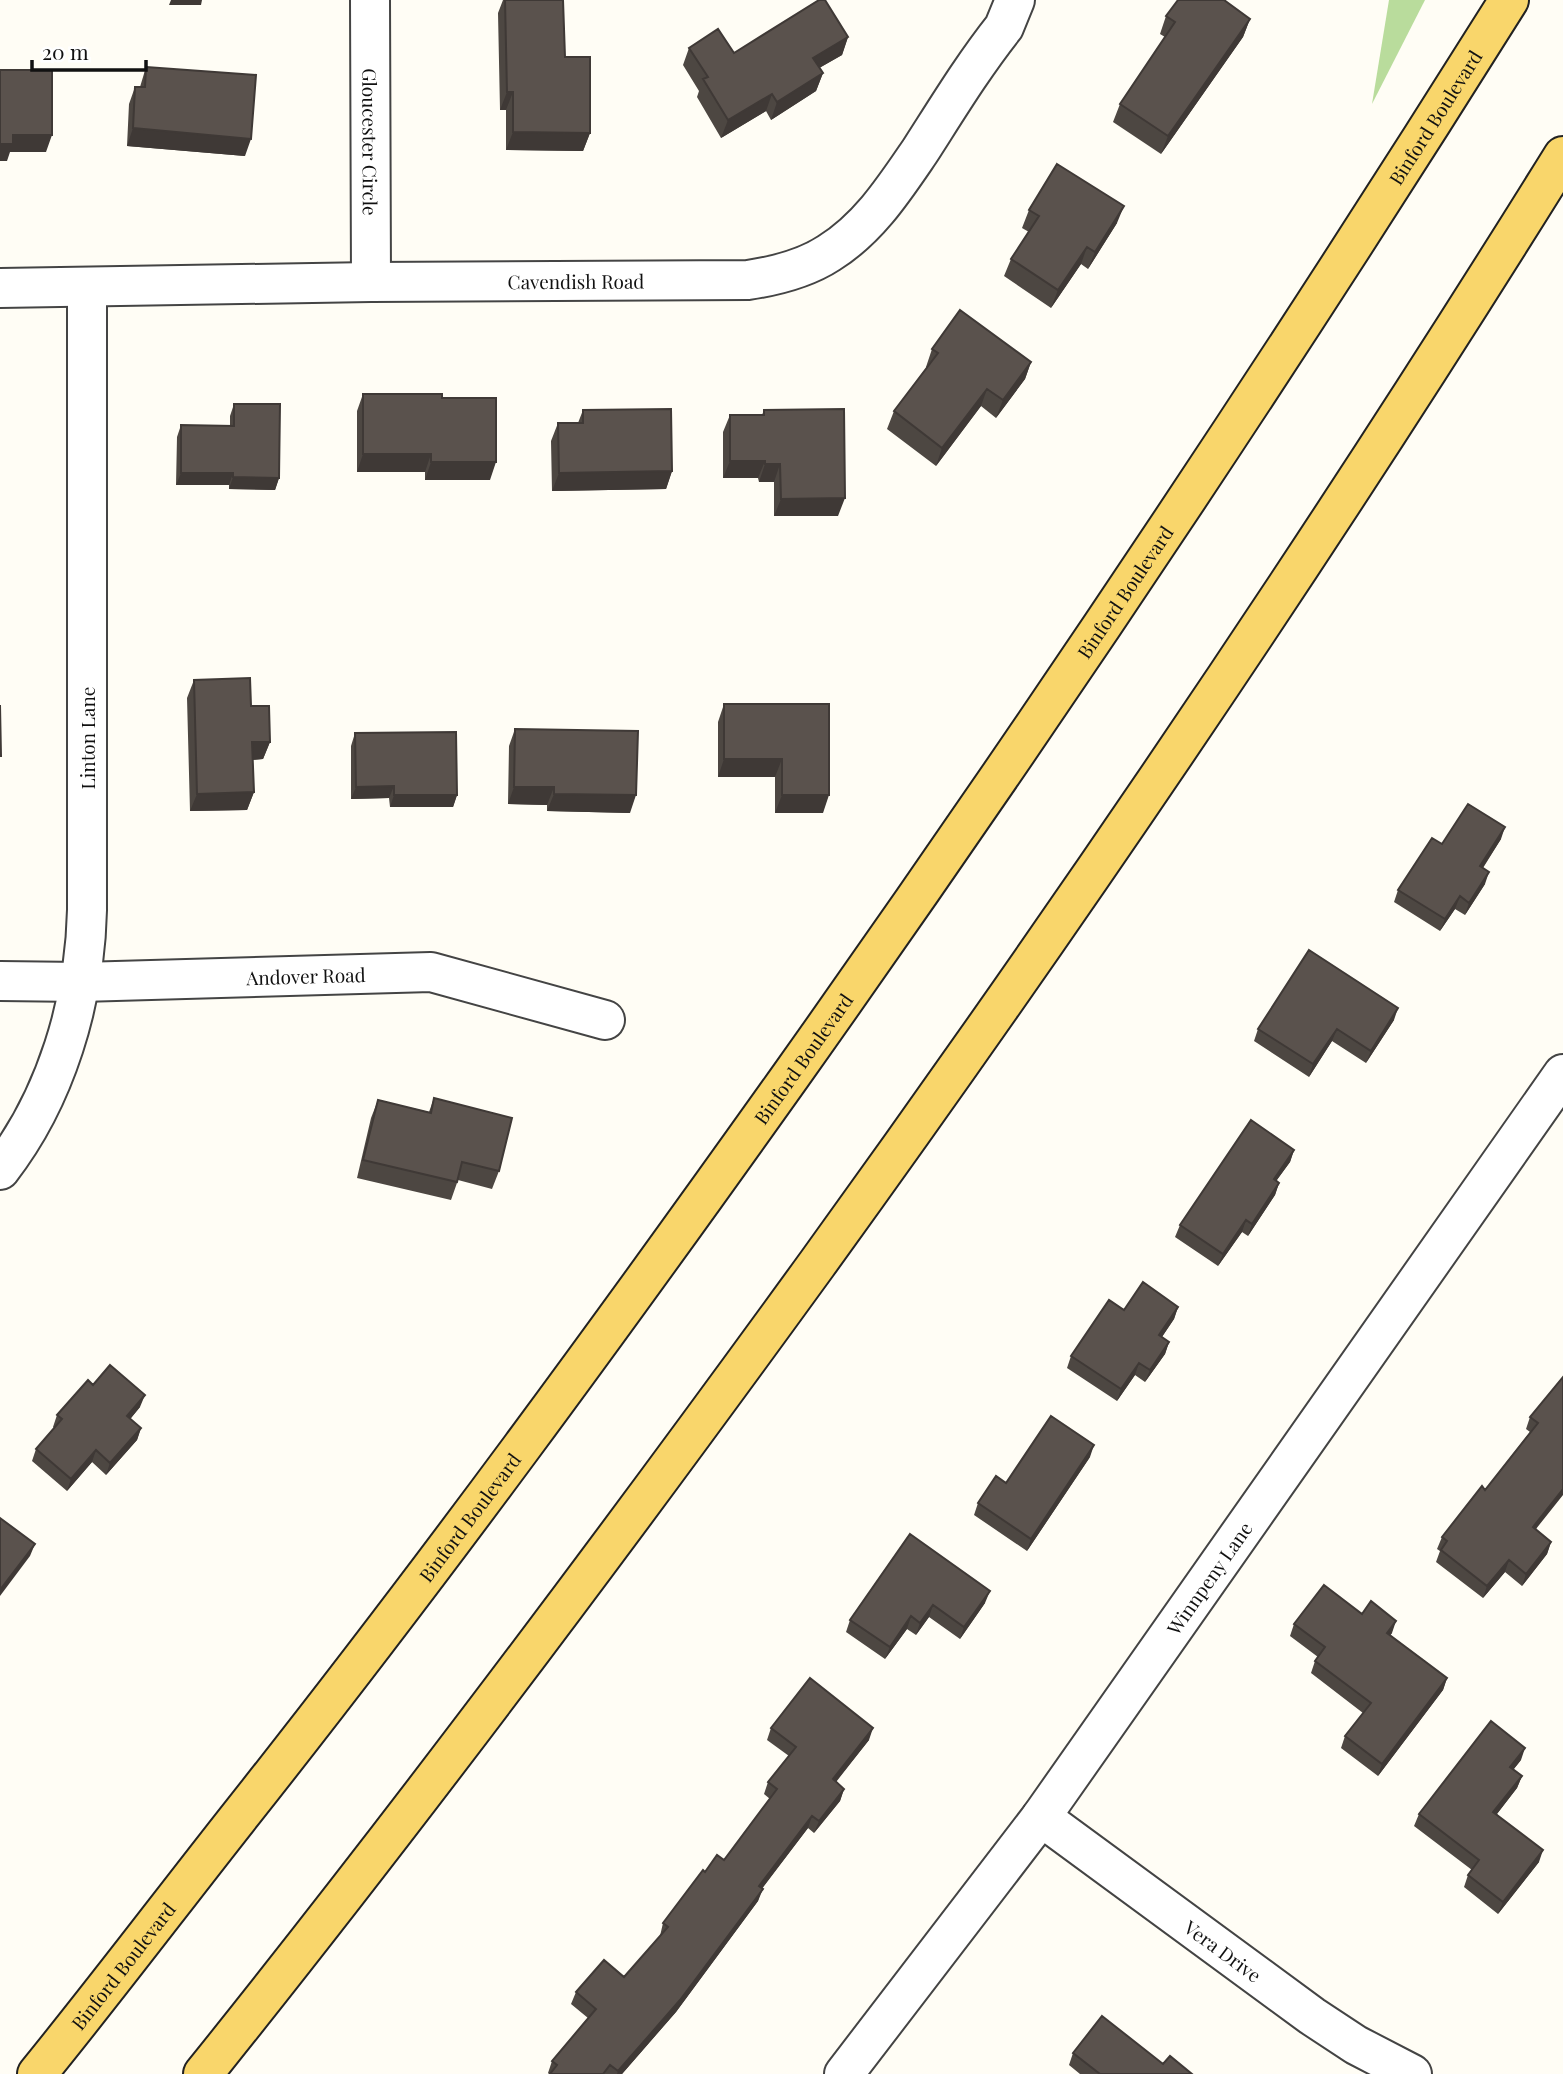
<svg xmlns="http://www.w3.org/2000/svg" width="1563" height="2074" font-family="'Playfair Display',serif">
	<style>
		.forest { fill: #b9dc9c }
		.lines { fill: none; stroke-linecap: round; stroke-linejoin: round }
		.minor-casing { stroke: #444; stroke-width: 42 }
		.major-casing { stroke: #222; stroke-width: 42 }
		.minor { stroke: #fff; stroke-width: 38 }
		.major { stroke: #f9d66b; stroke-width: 38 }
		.wall { fill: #4d4742 }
		.shaded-wall { fill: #3f3936 }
		.building { fill: #5a524d; stroke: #3f3936; stroke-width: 2 }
		.labels { text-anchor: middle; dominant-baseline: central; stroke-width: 7; stroke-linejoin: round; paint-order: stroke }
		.street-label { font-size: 19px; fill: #111; stroke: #fff }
	</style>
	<rect width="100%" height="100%" fill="#fffdf5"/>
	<!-- forest -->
	<path class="forest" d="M1389,0H1425L1372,104Z"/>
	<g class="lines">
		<!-- minor casing -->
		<g class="minor-casing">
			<g id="minor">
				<path id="s1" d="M370,0L371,282"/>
				<path id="s2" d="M0,288L371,282L748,280C775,276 806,268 829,253C869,228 894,189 920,151C947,109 973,66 1004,27L1015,0"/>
				<path id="s3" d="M0,981L81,982L431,972L605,1020"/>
				<path d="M0,1170C56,1098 85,1001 87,910V288"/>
				<path id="s4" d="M1041,1817L1312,2016L1356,2045L1412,2074"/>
				<path id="s5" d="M844,2074L1041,1817L1563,1074"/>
			</g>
		</g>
		<!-- major casing -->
		<g class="major-casing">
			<g id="major">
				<path id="s6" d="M37,2074C107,1988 174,1899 242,1813C433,1572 614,1324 792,1074C1041,723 1280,365 1509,0"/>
				<path d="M203,2074C415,1810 618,1538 817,1264C1078,903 1328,534 1563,156"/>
			</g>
		</g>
		<!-- minor -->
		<use href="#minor" class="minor"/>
		<!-- major -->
		<use href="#major" class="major"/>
	</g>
	<!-- wall -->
	<path class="wall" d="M503,0H563L565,57L590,133L583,151L506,150V110H500L498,13Z
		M1166,16L1250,19L1243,37L1161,154L1113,122L1120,104L1165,37L1160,34Z
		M848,37L842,55L819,68L823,73L816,91L771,120L766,111L721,138L697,97L699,91L683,65L689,48L734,53Z
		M146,67L245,156L127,146L129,104L135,87H140Z
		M1029,210L1117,223L1088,269L1081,264L1051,308L1004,276L1011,259L1029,232L1022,228Z
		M932,349L1031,362L1025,379L996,418L981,406L936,466L887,429L894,411L927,367H926Z
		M363,394L442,398L490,480H425V472H357V411Z
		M234,404L279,478L275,490L229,489V485H176L177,437L181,425L230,426V416Z
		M583,410L672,471L666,489L552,491L551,441L558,423H578Z
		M764,410L838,516H774V482H759L758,478H723V432L730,415H762Z
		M194,680L251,706L270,742L263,759L253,760L254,792L247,810L190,811L187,698Z
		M724,704H829L823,813H775V777H718V722Z
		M515,729L630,813L547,811V805L508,804L509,746Z
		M355,733L457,795L453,807H390L389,798L351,799V746Z
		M1501,839L1483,868L1485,884L1465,915L1455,909L1440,931L1394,902L1398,890L1442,844Z
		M1394,1020L1366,1063L1332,1041L1309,1077L1254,1041L1258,1029Z
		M434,1098L499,1171L492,1189L458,1180L451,1200L357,1178L371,1118L378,1100L429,1112Z
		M1294,1150L1290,1162L1276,1181L1279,1183L1275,1195L1248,1236L1242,1232L1218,1266L1175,1237L1180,1225Z
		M1178,1307L1174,1319L1162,1337L1169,1342L1165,1354L1145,1382L1135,1375L1117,1401L1067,1368L1071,1356L1124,1310Z
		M1563,1377L1536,1530L1551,1542L1547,1554L1522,1586L1505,1572L1483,1598L1436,1562L1440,1551L1437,1549L1442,1537L1485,1490L1530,1432L1526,1429L1530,1417Z
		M93,1385L140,1407L130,1419L141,1428L137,1440L106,1475L92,1462L67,1491L32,1461L36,1449L54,1428L53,1427L57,1415Z
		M1090,1457L1027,1551L974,1515L978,1503L1006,1483Z
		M910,1534L985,1603L960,1639L929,1617L916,1635L907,1629L885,1659L846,1632L850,1620Z
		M1362,1614L1392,1633L1390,1635L1447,1678L1443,1690L1378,1776L1341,1748L1345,1736L1363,1713L1311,1673L1315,1661L1318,1657L1290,1636L1294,1624Z
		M771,1728L869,1740L836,1781L844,1789L840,1801L814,1833L808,1828L762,1888L758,1901L676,2012L622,2074H549L548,2073L552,2061L588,2018L571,2004L576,1992L624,1977L660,1936L663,1923L705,1872L724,1860L770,1799L764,1794L768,1782L789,1756L767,1740Z
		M1521,1760L1513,1770L1522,1776L1517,1788L1497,1814L1539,1862L1498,1914L1464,1887L1468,1875L1472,1870L1414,1826L1419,1814Z
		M1073,2053L1163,2064L1192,2074H1080L1069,2065Z"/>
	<!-- shaded-wall -->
	<path class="shaded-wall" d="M171,0H202L201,5H169Z
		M1250,19L1243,37L1161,154L1168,136Z
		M848,37L842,55L807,75L813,58Z
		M823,73L816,91L771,120L777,102Z
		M507,92H513L506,110H500Z
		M772,94L766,111L721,138L728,120Z
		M133,128L251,139L245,156L127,146Z
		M513,132L590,133L583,151L506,150Z
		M13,135H52L46,152H10L7,161H0V144Z
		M1124,206L1117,223L1088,269L1095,252Z
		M1087,247L1081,264L1051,308L1058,290Z
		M1031,362L1025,379L996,418L1003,400Z
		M987,389L981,406L936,466L942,448Z
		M363,454H431L425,472H357Z
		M730,461H765L758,478H723Z
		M431,462H496L490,480H425Z
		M765,464H780L774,482H759Z
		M672,471L666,489L552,491L559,473Z
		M181,473H233L229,485H176Z
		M233,477L279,478L275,490L229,489Z
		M845,498L838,516H774L781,499Z
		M252,742H270L263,759L246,760Z
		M724,759H782L775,777H718Z
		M394,786L389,798L351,799L356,787Z
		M514,787H554L547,805L508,804Z
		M254,792L247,810L190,811L197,794Z
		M554,794L636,795L630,813L547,811Z
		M394,795H457L453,807H390Z
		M782,795H829L823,813H775Z
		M1505,827L1501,839L1476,878L1480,866Z
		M1489,872L1485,884L1465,915L1469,903Z
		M1460,896L1455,909L1440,931L1445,919Z
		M1398,1008L1394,1020L1366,1063L1371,1051Z
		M1337,1029L1332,1041L1309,1077L1313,1064Z
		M1294,1150L1290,1162L1269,1191L1274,1179Z
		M1279,1183L1275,1195L1248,1236L1252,1224Z
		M1246,1220L1242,1232L1218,1266L1223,1254Z
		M1178,1307L1174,1319L1155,1347L1159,1335Z
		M1169,1342L1165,1354L1145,1382L1150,1370Z
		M1139,1363L1135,1375L1117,1401L1121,1389Z
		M145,1395L140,1407L123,1428L127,1416Z
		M141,1428L137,1440L106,1475L110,1463Z
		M1094,1445L1090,1457L1027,1551L1031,1539Z
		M96,1450L92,1462L67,1491L71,1479Z
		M1563,1489V1495L1528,1539L1533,1527Z
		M1551,1542L1547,1554L1522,1586L1526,1574Z
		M35,1544L30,1556L0,1596V1590Z
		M1509,1560L1505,1572L1483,1598L1487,1586Z
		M990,1591L985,1603L960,1639L964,1627Z
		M933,1605L929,1617L916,1635L920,1623Z
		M911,1616L907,1629L885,1659L890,1647Z
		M1396,1621L1392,1633L1383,1645L1387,1633Z
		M1447,1678L1443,1690L1378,1776L1382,1764Z
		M873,1728L869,1740L829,1791L833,1779Z
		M1525,1748L1521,1760L1505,1780L1510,1767Z
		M1522,1776L1517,1788L1489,1824L1493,1812Z
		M844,1789L840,1801L814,1833L819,1821Z
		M812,1816L808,1828L755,1898L759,1886Z
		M1543,1850L1539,1862L1498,1914L1503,1902Z
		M763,1889L758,1901L676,2012L622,2074H617L618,2071Z"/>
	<!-- building -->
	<path class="building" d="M505,0H563L565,57H590V133L513,132V92H507Z
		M819,0H825L848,37L813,58L823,73L777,102L772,94L728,120L703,79L708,77L689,48L718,29L734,53Z
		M1178,0H1224L1250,19L1168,136L1120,104L1175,22L1166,16Z
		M146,67L256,75L251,139L133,128L135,87H145Z
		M0,70H52V135H13V144H0Z
		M1057,164L1124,206L1095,252L1087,247L1058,290L1011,259L1039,216L1029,210Z
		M960,310L1031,362L1003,400L987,389L942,448L894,411L938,353L932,349Z
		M363,394H442V398H496V462H431V454H363Z
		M234,404H280L279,478L233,477V473H181V425L234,426Z
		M671,409L672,471L559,473L558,423H583V410Z
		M844,409L845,498L781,499L780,464H765V461H730V415H764V410Z
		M250,678L251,706H269L270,742H252L254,792L197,794L194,680Z
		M724,704H829V795H782V759H724Z
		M0,705L1,756H0Z
		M515,729L638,731L636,795L554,794V787H514Z
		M456,732L457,795H394V786L356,787L355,733Z
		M1468,804L1505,827L1480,866L1489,872L1469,903L1460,896L1445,919L1398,890L1432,838L1442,844Z
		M1309,950L1398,1008L1371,1051L1337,1029L1313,1064L1258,1029Z
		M434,1098L512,1118L499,1171L462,1162L457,1182L363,1160L378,1100L431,1113Z
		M1251,1120L1294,1150L1274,1179L1279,1183L1252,1224L1246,1220L1223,1254L1180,1225Z
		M1143,1282L1178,1307L1159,1335L1169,1342L1150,1370L1139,1363L1121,1389L1071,1356L1109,1300L1124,1310Z
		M110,1365L145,1395L127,1416L141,1428L110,1463L96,1450L71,1479L36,1449L62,1419L57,1415L88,1380L93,1385Z
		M1563,1377V1489L1533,1527L1551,1542L1526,1574L1509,1560L1487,1586L1441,1550L1447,1541L1442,1537L1482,1486L1485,1490L1538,1423L1530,1417Z
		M1051,1416L1094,1445L1031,1539L978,1503L996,1476L1006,1483Z
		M0,1518L35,1544L0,1590Z
		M910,1534L990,1591L964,1627L933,1605L920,1623L911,1616L890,1647L850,1620Z
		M1324,1585L1362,1614L1371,1601L1396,1621L1387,1633L1447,1678L1382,1764L1345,1736L1371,1703L1315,1661L1325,1647L1294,1624Z
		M810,1678L873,1728L833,1779L844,1789L819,1821L812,1816L759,1886L763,1889L680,2000L618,2071L610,2065L603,2074H550L557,2065L552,2061L596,2009L576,1992L604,1960L624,1977L668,1927L663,1923L703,1870L705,1872L717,1855L724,1860L777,1789L768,1782L796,1747L771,1728Z
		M1491,1721L1525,1748L1510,1767L1522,1776L1493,1812L1543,1850L1503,1902L1468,1875L1479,1860L1419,1814Z
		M1102,2016L1163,2064L1170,2056L1192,2074H1100L1073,2053Z"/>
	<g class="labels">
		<!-- street labels -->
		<g class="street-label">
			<text stroke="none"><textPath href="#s6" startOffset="2406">Binford Boulevard</textPath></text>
			<text stroke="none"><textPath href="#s1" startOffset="142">Gloucester Circle</textPath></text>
			<text stroke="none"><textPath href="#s2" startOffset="576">Cavendish Road</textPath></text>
			<text stroke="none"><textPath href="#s6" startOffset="1839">Binford Boulevard</textPath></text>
			<text transform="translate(87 738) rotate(-90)">Linton Lane</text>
			<text stroke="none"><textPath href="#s3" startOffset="306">Andover Road</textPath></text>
			<text stroke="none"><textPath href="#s6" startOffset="1272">Binford Boulevard</textPath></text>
			<text stroke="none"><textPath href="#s6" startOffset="705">Binford Boulevard</textPath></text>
			<text stroke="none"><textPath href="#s5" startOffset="616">Winnpeny Lane</textPath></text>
			<text stroke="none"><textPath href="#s4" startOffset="226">Vera Drive</textPath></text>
			<text stroke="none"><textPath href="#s6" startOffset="138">Binford Boulevard</textPath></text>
		</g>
	</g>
	<!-- scale -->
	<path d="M32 60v10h114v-10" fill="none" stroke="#111111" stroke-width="3.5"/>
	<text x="42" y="60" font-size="21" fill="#111111" stroke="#ffffff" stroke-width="5" paint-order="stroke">20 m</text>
</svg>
